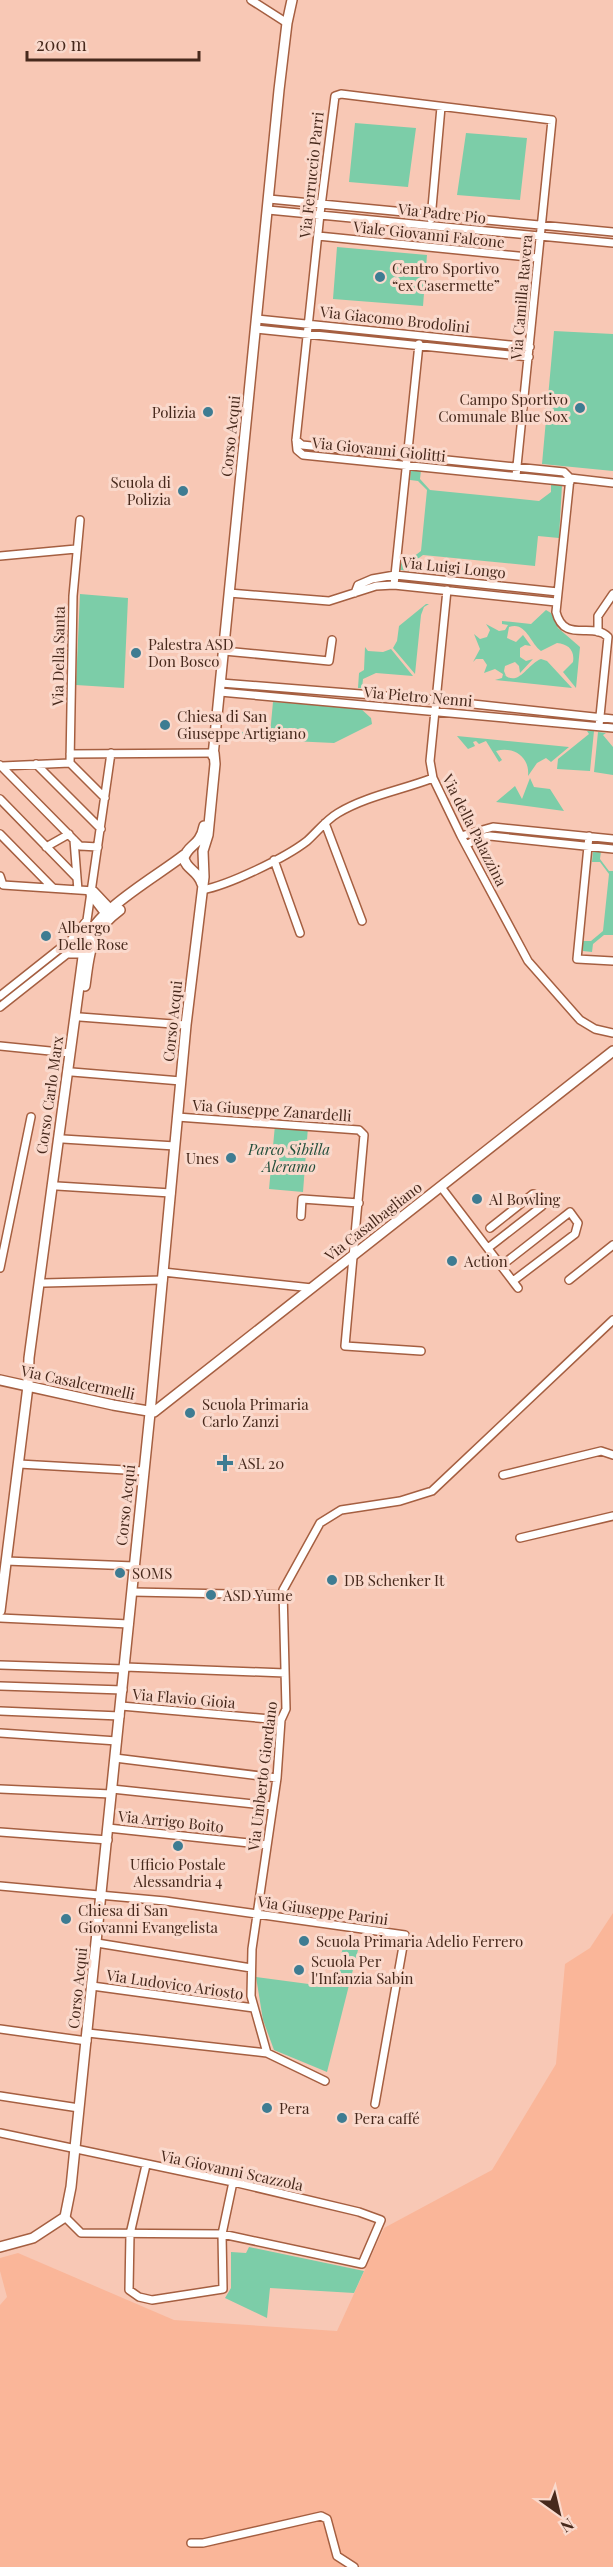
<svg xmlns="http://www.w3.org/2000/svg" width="613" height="2567" font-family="'Playfair Display',serif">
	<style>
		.built { fill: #fab699 }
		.green { fill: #7ccda8 }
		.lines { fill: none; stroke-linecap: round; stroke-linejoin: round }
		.street-casing { stroke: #a55f41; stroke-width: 10 }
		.secondary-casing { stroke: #a55f41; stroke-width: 12 }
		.street { stroke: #fff; stroke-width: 7 }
		.secondary { stroke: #fff; stroke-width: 9 }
		.poi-dot { fill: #3e7c92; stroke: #fad9cc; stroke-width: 2 }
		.labels { text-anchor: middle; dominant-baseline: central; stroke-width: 6; stroke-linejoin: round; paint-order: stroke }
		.street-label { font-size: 15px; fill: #47291c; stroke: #fad9cc }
		.poi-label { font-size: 15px; fill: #47291c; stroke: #fad9cc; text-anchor: start }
		.park-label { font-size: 15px; font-style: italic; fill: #224e3b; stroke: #fad9cc }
	</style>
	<rect width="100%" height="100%" fill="#f8c8b5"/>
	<!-- built -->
	<path class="built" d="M613,1913V2567H0V2305L7,2297L0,2271V2258L18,2253L174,2320L337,2331L384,2228L492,2170L556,2064L565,1964L590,1948Z"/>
	<!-- green -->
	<path class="green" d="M355,123L416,128L408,187L349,182Z
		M466,133L527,138L520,200L457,195Z
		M337,247L427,255L423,306L333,299Z
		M554,331L613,334V471L542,464Z
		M411,469L421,470L420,479L430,490L539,501L551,492V484L562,485L559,538L538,536L535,566L423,555L412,563L411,571L400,570L402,559L409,560L421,551L427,490L418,481L410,480Z
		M80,594L128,598L124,688L76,685Z
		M426,604H429L424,607L421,615L415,674L393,648L397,641L399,626Z
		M546,610L551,613L558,628L580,647L576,688L563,672L573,662C575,650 568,644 557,643L541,651C530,643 526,621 509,627L507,638L516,642L523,635L531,646L525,645L520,648V657L526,661L533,659L520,673L519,666L515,662L505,666L504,671L506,676L495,669L484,673L487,665L483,659H476L473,662L480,649L474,634L480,639L487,637L490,630L486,624L499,631L505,630L508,625L502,624V621L531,624Z
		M365,647L368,651L383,652L391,649L413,676L376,673L363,679L362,688H358L359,673L364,670Z
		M541,659L547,661L572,688L495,680L502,678L503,674C519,688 527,664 541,659Z
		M273,702L360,708L371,718L372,724L334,743L225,738V733L230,734L231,731L270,734Z
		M587,731H594L590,771L557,769L558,759L589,734Z
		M598,732L606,733L603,735L613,747V775L594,772Z
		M457,736L569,747L551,762L546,758L537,763L528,776C530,757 514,746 496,751L502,760L499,762L486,741L479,744L476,741L473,742L475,746L468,749Z
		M530,778L534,787L550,789L564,811L496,802L515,786L522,799Z
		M593,851H601L600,859L609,871H613V935H604L593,944L592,952L583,951V941H591L603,931L609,874L600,862H592Z
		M275,1125L308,1127L303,1192L269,1189Z
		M347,1935L361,1938L327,2072L274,2050L263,2020L256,1977L331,1987Z
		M249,2247L364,2271L354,2293L270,2288L267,2318L225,2298L231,2288V2252L246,2253Z"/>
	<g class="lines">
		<!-- street casing -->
		<g class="street-casing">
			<path id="street" d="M251,0L287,23
				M269,199L613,232
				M268,210L613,243
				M431,219L441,107
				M318,236L538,258
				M257,319L530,347
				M256,329L529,357
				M296,440L302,445L564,472L570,478L556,612C564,644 593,621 608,637L599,726
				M516,476L552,120L341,94L335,96L320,214L296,440L297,450L303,455L570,482
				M570,478L613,483
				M0,556L76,549
				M394,585L419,344
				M447,590L430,761L433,778L461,836L528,961L580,1020L595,1029L613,1033
				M229,593L329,601L376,586L394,585L556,602
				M355,593L358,585L372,579L395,575L558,592
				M598,632V616L613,594
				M224,651L329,661L332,640
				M221,683L436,700L613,719
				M220,692L613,728
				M70,754L214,753
				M70,763L73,596L80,520
				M70,763L105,798
				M36,764L101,829
				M0,765L80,846L98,847
				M2,766L70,763
				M0,799L77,878L78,890
				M325,823L362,921
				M0,834L53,888
				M461,836L493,827L613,839
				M589,836L577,959L613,961
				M74,840L77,878
				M466,845L479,838L490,836L613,849
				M46,847L69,834
				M274,860L300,933
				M0,876L3,885L94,891L111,909
				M202,890C229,885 285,858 307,841C317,832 326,820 338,813C366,796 402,790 433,778
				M67,945L87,920L111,753
				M0,996L63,946L71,944L84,945
				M0,1007L67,954H83
				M80,1017L186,1025
				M0,1046L70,1053
				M72,1072L181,1081
				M177,1117L359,1130L364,1135L345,1346L421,1351
				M63,1139L175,1146
				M57,1186L171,1193
				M441,1187L518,1288
				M301,1216L302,1199L359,1203
				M488,1248L542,1206L543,1198L533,1194L490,1228
				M501,1266L570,1212L578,1223L575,1234L513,1281
				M0,1268L31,1117
				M163,1272L312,1288
				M569,1280L613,1245
				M44,1283L163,1280
				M19,1464L143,1471
				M503,1475L601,1451L613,1455
				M520,1538L613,1516
				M6,1561L134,1566
				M132,1592L284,1595
				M0,1618L129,1624
				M0,1665L125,1669
				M125,1667L285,1673
				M0,1686L123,1690
				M121,1706L281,1720
				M0,1711L120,1716
				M0,1733L117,1741
				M115,1758L277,1778
				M0,1789L111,1794
				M112,1789L272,1806
				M108,1828L267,1845
				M0,1832L108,1840
				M0,1886L165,1901L405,1935L375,2104
				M97,1943L251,1968
				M92,1986L254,2008
				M0,2029L87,2041
				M88,2033L267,2053
				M325,2081L267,2053L251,1996L252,1949L277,1778L281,1720L286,1709L283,1590L320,1523L341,1510L400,1501L432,1491L613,1320
				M0,2096L79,2108
				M0,2133L233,2182L359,2212L381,2220L362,2264L222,2234L81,2233L65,2217
				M146,2165L130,2234L129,2290L139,2297L152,2300L223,2289L222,2234L233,2182
				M191,2543H203L321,2516L327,2519L337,2556L354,2567"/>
		</g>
		<!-- secondary casing -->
		<g class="secondary-casing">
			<path id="secondary" d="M213,756L279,90L287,23L292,0
				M202,884C198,870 186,870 184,858C188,844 200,847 204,826
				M91,894L108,916
				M85,986C90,950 89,933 120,910
				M0,1380L113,1405L154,1412L613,1051
				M0,1611L28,1386L29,1358L85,942C97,909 156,877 184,855
				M0,2247L33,2238L65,2217L71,2187L150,1413L186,1025L204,877L203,851L208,835L215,764L214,753"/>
		</g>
		<!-- street -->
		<use href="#street" class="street"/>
		<!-- secondary -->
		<use href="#secondary" class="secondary"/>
	</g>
	<!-- markers -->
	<g class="poi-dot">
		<circle cx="380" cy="277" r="6"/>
		<circle cx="580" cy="408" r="6"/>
		<circle cx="208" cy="412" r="6"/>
		<circle cx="183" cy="491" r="6"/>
		<circle cx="136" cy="653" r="6"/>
		<circle cx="165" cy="725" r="6"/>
		<circle cx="46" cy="936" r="6"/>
		<circle cx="231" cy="1158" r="6"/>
		<circle cx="477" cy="1199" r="6"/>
		<circle cx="452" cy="1261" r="6"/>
		<circle cx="190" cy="1413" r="6"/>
		<path d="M222 1454h6v6h6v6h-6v6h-6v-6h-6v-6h6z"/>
		<circle cx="120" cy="1573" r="6"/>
		<circle cx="332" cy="1580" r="6"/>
		<circle cx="211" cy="1595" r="6"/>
		<circle cx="178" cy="1846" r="6"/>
		<circle cx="66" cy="1919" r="6"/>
		<circle cx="304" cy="1941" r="6"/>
		<circle cx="299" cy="1970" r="6"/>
		<circle cx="267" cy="2108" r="6"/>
		<circle cx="342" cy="2118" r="6"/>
	</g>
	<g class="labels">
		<!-- street labels -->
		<g class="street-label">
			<text transform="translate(311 175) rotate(-84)">Via Ferruccio Parri</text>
			<text transform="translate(442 213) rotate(6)">Via Padre Pio</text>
			<text transform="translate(429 234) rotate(6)">Viale Giovanni Falcone</text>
			<text transform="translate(521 297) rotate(-85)">Via Camilla Ravera</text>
			<text transform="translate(395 319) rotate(6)">Via Giacomo Brodolini</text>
			<text transform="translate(230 436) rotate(-84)">Corso Acqui</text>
			<text transform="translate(379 449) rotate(6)">Via Giovanni Giolitti</text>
			<text transform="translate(454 567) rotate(6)">Via Luigi Longo</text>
			<text transform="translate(58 656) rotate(-89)">Via Della Santa</text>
			<text transform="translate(418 696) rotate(5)">Via Pietro Nenni</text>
			<text transform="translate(475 830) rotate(63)">Via della Palazzina</text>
			<text transform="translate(172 1021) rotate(-84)">Corso Acqui</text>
			<text transform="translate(49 1095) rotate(-82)">Corso Carlo Marx</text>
			<text transform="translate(272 1110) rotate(4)">Via Giuseppe Zanardelli</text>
			<text transform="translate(373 1221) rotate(-38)">Via Casalbagliano</text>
			<text transform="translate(78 1382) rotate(12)">Via Casalcermelli</text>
			<text transform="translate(125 1505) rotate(-84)">Corso Acqui</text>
			<text transform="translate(184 1698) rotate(5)">Via Flavio Gioia</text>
			<text transform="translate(262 1776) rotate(-83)">Via Umberto Giordano</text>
			<text transform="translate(171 1821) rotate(6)">Via Arrigo Boito</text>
			<text transform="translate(323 1910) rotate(8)">Via Giuseppe Parini</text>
			<text transform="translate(175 1984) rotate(8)">Via Ludovico Ariosto</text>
			<text transform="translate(77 1988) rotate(-84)">Corso Acqui</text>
			<text transform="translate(232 2170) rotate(12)">Via Giovanni Scazzola</text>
		</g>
		<!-- poi labels -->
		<g class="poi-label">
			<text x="392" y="268">Centro Sportivo<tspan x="392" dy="17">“ex Casermette”</tspan></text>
			<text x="568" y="399" text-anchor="end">Campo Sportivo<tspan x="568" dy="17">Comunale Blue Sox</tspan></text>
			<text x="196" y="412" text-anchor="end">Polizia</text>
			<text x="171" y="482" text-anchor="end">Scuola di<tspan x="171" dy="17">Polizia</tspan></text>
			<text x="148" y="644">Palestra ASD<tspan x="148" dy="17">Don Bosco</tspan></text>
			<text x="177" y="716">Chiesa di San<tspan x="177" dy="17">Giuseppe Artigiano</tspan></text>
			<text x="58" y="927">Albergo<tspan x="58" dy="17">Delle Rose</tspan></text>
			<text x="219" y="1158" text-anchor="end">Unes</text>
			<text x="489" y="1199">Al Bowling</text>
			<text x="464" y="1261">Action</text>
			<text x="202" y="1404">Scuola Primaria<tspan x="202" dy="17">Carlo Zanzi</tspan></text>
			<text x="238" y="1463">ASL 20</text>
			<text x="132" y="1573">SOMS</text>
			<text x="344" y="1580">DB Schenker It</text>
			<text x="223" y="1595">ASD Yume</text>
			<text x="178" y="1864" text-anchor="middle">Ufficio Postale<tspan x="178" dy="17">Alessandria 4</tspan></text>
			<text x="78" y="1910">Chiesa di San<tspan x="78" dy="17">Giovanni Evangelista</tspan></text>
			<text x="316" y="1941">Scuola Primaria Adelio Ferrero</text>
			<text x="311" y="1961">Scuola Per<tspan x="311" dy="17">l'Infanzia Sabin</tspan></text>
			<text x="279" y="2108">Pera</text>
			<text x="354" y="2118">Pera caffé</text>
		</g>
		<!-- park labels -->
		<g class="park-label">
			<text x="289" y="1149">Parco Sibilla<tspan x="289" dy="17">Aleramo</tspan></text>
		</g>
	</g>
	<!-- north arrow -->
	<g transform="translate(559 2513) rotate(146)" stroke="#fad9cc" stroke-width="4.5" paint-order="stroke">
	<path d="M0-4.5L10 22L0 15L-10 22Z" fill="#47291c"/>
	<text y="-9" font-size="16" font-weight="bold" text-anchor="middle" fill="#47291c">N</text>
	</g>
	<!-- scale -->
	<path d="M27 51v9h172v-9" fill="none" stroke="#47291c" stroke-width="3"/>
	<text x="36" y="51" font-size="18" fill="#47291c" stroke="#fad9cc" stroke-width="4.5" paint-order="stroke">200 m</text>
</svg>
